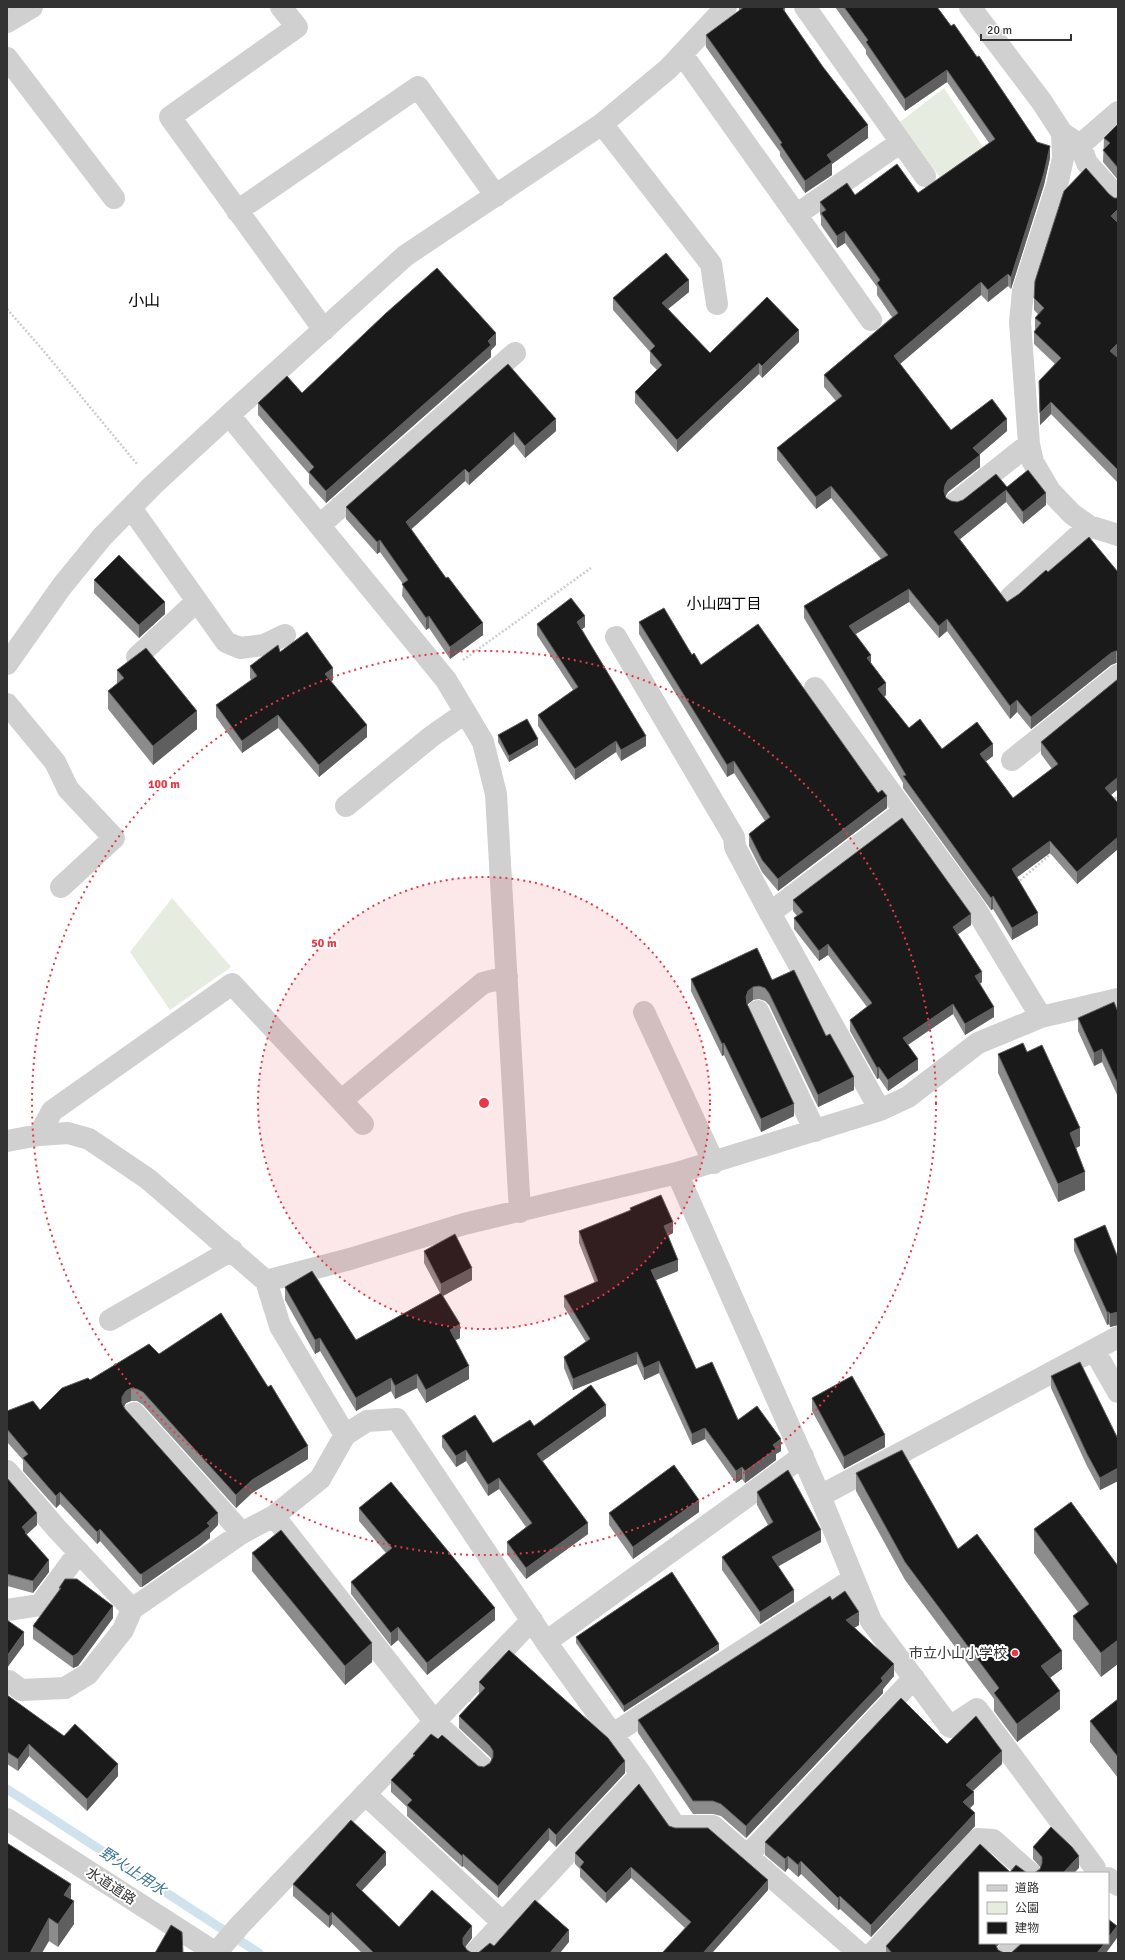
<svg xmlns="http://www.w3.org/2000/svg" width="1125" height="1960" font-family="Signika,'Noto Sans JP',sans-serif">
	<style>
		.green { fill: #e6ecdf }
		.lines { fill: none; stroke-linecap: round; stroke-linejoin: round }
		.stream { stroke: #cfe2ee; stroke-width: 9 }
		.path { stroke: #cdcdcd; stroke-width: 2.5; stroke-dasharray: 2 2; stroke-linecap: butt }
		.minor { stroke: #d0d0d0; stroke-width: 22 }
		.wall { fill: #8c8c8c }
		.shaded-wall { fill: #5f5f5f }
		.building { fill: #1a1a1a; stroke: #5f5f5f }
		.ring { fill: none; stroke: #e63946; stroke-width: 2; stroke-dasharray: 2 4 }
		.poi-dot { fill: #e63946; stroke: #fff; stroke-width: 1.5 }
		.labels { text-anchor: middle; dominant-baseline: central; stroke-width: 4; stroke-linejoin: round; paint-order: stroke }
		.poi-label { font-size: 14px; fill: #333; stroke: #fff; text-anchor: end }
		.street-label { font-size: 14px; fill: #333; stroke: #fff }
		.neighbourhood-label { font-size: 15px; fill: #000; stroke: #fff }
		.water-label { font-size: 15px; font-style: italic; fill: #3f7597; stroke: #fff }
		.quarter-label { font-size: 16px; fill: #000; stroke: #fff }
		.centre { fill: #e63946; stroke: #fff; stroke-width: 2 }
		.ring-label { font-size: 12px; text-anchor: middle; font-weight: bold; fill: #e63946; stroke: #fff; stroke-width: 4; stroke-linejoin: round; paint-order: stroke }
	</style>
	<rect width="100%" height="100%" fill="#fff"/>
	<!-- green -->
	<path class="green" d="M944,88L986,152L944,183L900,122Z
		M172,898L231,967L170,1010L130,952Z"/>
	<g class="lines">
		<!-- stream -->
		<path class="stream" d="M7,1789L259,1953"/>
		<!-- path -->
		<path class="path" d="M7,309L42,349L137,464
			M463,660L591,568
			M1112,801L1118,796
			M1017,883L1053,852"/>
		<!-- minor -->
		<path class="minor" d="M281,7L297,27L170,117L324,330
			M805,7L925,176
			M970,7L1042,102L1062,133L1063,158L1057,185L1023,291L1020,322L1029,444L1033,462L1050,491L1072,514L1089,526L1118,535
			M7,22L32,7
			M682,54L871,320
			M7,58L114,198
			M602,124L711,264L717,304
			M1062,133L1080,145L1087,163L1118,198
			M1080,145L1118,112
			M237,211L418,87L496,196
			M796,215L901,142
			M229,415L446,680L483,742L496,794L520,1212
			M956,502L1029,444
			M131,508L226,642L240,648L264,645L285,635
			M320,525L515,353
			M1011,597L1089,526
			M616,637L734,837L735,847L770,913L880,1110
			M137,657L197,601
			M7,664L62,586L102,537L153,485L229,415L405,256L602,124L668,69L726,7
			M815,688L975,908L1041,1017
			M7,704L55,762L68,789L114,838L61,887
			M1012,760L1118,675
			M346,806L432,736L465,713
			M770,913L904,811
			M758,1011L815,1131
			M644,1012L714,1163
			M342,1100L483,983L507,977
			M39,1135L52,1111L232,984L363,1124
			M7,1141L39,1135L68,1133L89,1139L148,1179L266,1281L350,1259L464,1224L677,1173L880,1110L908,1097L978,1043L1041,1017L1118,999
			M677,1173L820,1496L871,1621L950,1727L977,1709L1095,1868
			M266,1281L280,1326L345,1435
			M110,1320L232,1250
			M1094,1350L1118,1392
			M134,1413L242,1533
			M7,1471L57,1529L132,1609L242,1533L274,1516L320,1479L345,1435L367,1421L397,1419L546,1642L641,1774L675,1826H713L859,1953
			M820,1496L1118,1337
			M274,1516L435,1722L481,1766
			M7,1610L40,1605L79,1552
			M546,1642L803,1456
			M7,1684L9,1681L21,1690L65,1688L88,1674L123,1630L132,1609
			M613,1734L853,1579
			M365,1794L502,1922
			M7,1819L216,1953
			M748,1855L914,1678
			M1108,1878L1118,1885
			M216,1953L240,1925L532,1620
			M475,1953L641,1774
			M873,1953L978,1839L993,1840L1030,1873
			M1007,1953L1017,1943"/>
	</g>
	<!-- wall -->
	<path class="wall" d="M739,7H785V12L868,138L832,164V175L805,193L780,156V152L767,134L706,47V35L739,11Z
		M835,7H937L1037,142L1050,158L1044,185L1011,289L1008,286L988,302L981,295L900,364L951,430L1007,431L979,455L980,467L948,492L946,496V498L951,501L957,502L1007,487L1046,505L1023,524L1006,502L960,539L1007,602L1019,594L1048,572H1118V663H1116L1111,665L1031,729L1017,712L1010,719L947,631L939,638L909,602L856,634L871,663L886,695L884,697L909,728L942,749L993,756L986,761L1013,798L1052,769L1041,754V742L1118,679V789L1111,795L1118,803V849L1077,884L1050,853L1017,877L1038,925L1012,940L993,909L991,910L903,788V783L804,618V606L881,559L831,498L816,509L777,460V448L836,401L824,387V375L892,317L877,295V287L845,243L837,248L821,225V217L820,214V202L855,195L918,193L989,143L947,82L905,111L866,54V50Z
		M1118,124V180L1103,162L1104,138Z
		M1109,194L1114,198H1118V222H1117L1118,223V355L1116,357L1118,358V483L1051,414L1040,425L1039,381L1055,364L1034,344V332L1035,330V318L1038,314L1034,310V298Z
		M689,292L668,309L710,353L799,342L762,378L759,374L677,452L635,403V392L657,370L650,363V352L613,310V298Z
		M496,345L491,350V357L326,503L309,484V474L258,415V403Z
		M508,364L556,431L525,458L514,444L469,485L465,481L411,529L483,635L450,659L429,628L426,630L402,596L403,584L380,552L377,554L346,519V507Z
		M94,580L165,614L139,638L94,593Z
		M639,622L692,655L701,665L887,808L778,891L762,872L749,846V834L765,821L734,773L727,777L639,634Z
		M537,624L585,627L582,629L646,746L621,761L616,752L575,780L538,726V715L573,690L537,635Z
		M280,652L333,680L331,681L367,737L319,777L278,728L242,753L216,717V705L251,680L250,678V666Z
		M117,670L197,729L153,765L108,709V691L117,684Z
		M498,735L538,745L509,762L498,742Z
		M793,900L971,925L957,934L982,982L980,984L994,1017L965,1035L953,1014L908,1045L918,1070L888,1091L879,1078L877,1079L850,1031V1020L867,1007L828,955L819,961L794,929V918L797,916L793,911Z
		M1118,917V933L1117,930V918Z
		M691,979L772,980L826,1036L854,1090L818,1107L769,1005L765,1001L759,999L753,1000L748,1004L747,1005L794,1116L761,1132L724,1055L722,1056L691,991Z
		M1118,1012V1097L1102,1062L1094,1066L1078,1031V1018Z
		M1027,1052L1080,1146L1076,1148L1085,1190L1058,1202L998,1073V1054Z
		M630,1208L673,1233L668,1236L678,1271L656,1280L696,1369L738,1420L781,1451L776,1454V1460L745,1483L742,1479L736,1483L705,1439L692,1445L659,1373L644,1380L637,1364L573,1390L564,1368V1357L586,1342L564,1307V1296L595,1283L579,1243V1231L630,1211Z
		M1074,1239L1118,1258V1325L1110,1327L1109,1324L1107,1325L1074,1251Z
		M424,1251L472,1280L443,1296L460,1338L455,1340L469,1379L426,1403L417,1388L395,1399L391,1391L356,1411L320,1351L315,1354L285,1300V1287L356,1340L440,1293L424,1263Z
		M159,1354L308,1459L252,1493L236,1508L143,1405L137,1401H131L126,1403L124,1407L125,1409L218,1525L210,1533V1538L199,1547L142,1587H140L100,1541L97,1544L60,1504L56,1508L23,1471V1460L7,1442V1411L40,1410L90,1380Z
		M1051,1376L1118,1439V1481L1100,1490L1087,1466L1051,1388Z
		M812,1398L885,1447L844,1469L812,1411Z
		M606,1416L543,1461L588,1534L526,1579L507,1554V1542L526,1527L499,1489L488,1496L466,1461L456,1467L442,1447V1436L493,1443L534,1426Z
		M856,1473L958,1549L1062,1669L1050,1678L1060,1709L1017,1742L994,1711V1699L905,1580L856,1491Z
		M7,1478L37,1525L26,1535L49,1572L33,1593L7,1586Z
		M757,1492L821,1542L778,1566L794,1602L760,1624L722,1570V1557L768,1525L757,1505Z
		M359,1508L495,1620L427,1675L398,1640L391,1646L351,1594V1582L386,1553L359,1521Z
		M699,1512L633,1559L609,1525V1513Z
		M1034,1529L1118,1566L1101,1677L1073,1639V1616L1078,1612L1034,1553Z
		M252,1553L372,1662L345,1685L252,1571Z
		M59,1588L113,1606V1618L78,1666L73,1668L33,1639V1626L59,1590Z
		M832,1600L859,1625L854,1628L894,1676L883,1689V1693L746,1838L721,1816L713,1814H693L638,1733V1720Z
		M576,1637L719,1650L624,1712L576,1643Z
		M479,1682L625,1773L556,1847L549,1840L498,1898L463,1866L462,1867L407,1816V1807L391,1792V1780L413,1756V1754L438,1739L478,1766L484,1767L490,1763L492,1760L490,1757L459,1728V1716L479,1694Z
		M7,1695L118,1776L87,1811L29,1756L18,1771L7,1764Z
		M1118,1699V1778L1090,1742V1721Z
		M947,1744L1002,1764L973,1791L974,1804L970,1808L975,1826L871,1937L840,1909L838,1910L801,1874L798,1877L788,1868L785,1872L765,1855V1842Z
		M669,1826L768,1890L712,1953H663V1952L685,1928L631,1878L606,1903L580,1877V1869L575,1864V1853Z
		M1033,1847L1079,1868L1040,1869V1867L1033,1859Z
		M386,1865L361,1890L399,1927L472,1938L465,1947L467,1950L472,1953H362L332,1924L329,1928L293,1896V1884Z
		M1010,1872L998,1944L996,1947L998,1950L1004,1953H886V1946Z
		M71,1900L74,1924L58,1947L49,1941L7,1953Z"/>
	<!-- shaded-wall -->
	<path class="shaded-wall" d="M947,70V82L905,111V99Z
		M868,125V138L832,164V175L805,193V181L827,155Z
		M1050,146V158L1044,185L1011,289V277Z
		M1118,209V222L1111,229V216Z
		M845,231V243L837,248V236Z
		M1008,274V286L988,302V290Z
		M689,280V292L662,314V303Z
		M981,282V295L894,369V356Z
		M799,330V342L762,378V366Z
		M496,333V345L491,350V357L326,503V491Z
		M1118,343V355L1110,363V351Z
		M759,363V374L677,452V440Z
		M1051,402V414L1040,425V413Z
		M556,419V431L525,458V446Z
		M1007,419V431L973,460V448Z
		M514,432V444L469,485V473Z
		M980,455V467L948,492L945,497L944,491L945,485L948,480Z
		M465,469V481L406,534V522Z
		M831,486V498L816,509V497Z
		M1006,490V502L954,544V532Z
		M1046,493V505L1023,524V512Z
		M380,540V552L377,554V542Z
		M909,589V602L849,638V626Z
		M165,602V614L139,638V625Z
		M429,616V628L426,630V618Z
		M585,616V627L577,633V622Z
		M947,619V631L939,638V626Z
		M483,623V635L450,659V647Z
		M1116,651V663L1111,665L1031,729V717L1111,653Z
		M871,655V667L867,658Z
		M333,668V680L325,686V674Z
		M886,683V695L878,701V689Z
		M1017,700V712L1010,719V706Z
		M197,711V729L153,765V746Z
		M278,715V728L242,753V741Z
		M367,725V737L319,777V765Z
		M646,736V746L621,761V750Z
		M538,739V745L509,762V756Z
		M616,741V752L575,780V769Z
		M993,744V756L980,766V754Z
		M734,761V773L727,777V765Z
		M1118,777V789L1105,800V788Z
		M887,796V808L778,891V879Z
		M1118,837V849L1077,884V872Z
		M1050,841V853L1012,881V869Z
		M993,896V909L991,910V898Z
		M1038,913V925L1012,940V928Z
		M971,914V925L953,938V927Z
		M828,944V955L819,961V951Z
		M982,972V982L975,987V976Z
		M753,987V1000L748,1004L746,1010V997L748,991Z
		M953,1004V1014L903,1048V1038Z
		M994,1007V1017L965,1035V1024Z
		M724,1043V1055L722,1056V1044Z
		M1102,1049V1062L1094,1066V1053Z
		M918,1059V1070L888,1091V1080Z
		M879,1067V1078L877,1079V1068Z
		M854,1077V1090L818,1107V1095Z
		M794,1104V1116L761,1132V1119Z
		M1080,1128V1146L1070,1151V1133Z
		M1085,1172V1190L1058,1202V1184Z
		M673,1222V1233L664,1237V1226Z
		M678,1260V1271L651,1282V1270Z
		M472,1268V1280L441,1297V1284Z
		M1107,1312H1109V1324L1107,1325Z
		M1118,1312V1325L1110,1327V1314Z
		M460,1324V1338L450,1343V1330Z
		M320,1338V1351L315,1354V1340Z
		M637,1352V1364L573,1390V1379Z
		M659,1361V1373L644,1380V1368Z
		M469,1366V1379L426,1403V1390Z
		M417,1374V1388L395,1399V1386Z
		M391,1378V1391L356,1411V1398Z
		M131,1388V1401L126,1403L122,1410V1397L126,1391Z
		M606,1405V1416L537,1465V1454Z
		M705,1428V1439L692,1445V1434Z
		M885,1435V1447L844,1469V1457Z
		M781,1439V1451L776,1454V1460L745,1483V1471L773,1445Z
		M308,1446V1459L252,1493L236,1508V1495L252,1480Z
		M466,1450V1461L456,1467V1456Z
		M742,1467V1479L736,1483V1471Z
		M1118,1468V1481L1100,1490V1478Z
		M499,1478V1489L488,1496V1485Z
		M60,1492V1504L56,1508V1496Z
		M699,1500V1512L633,1559V1547Z
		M37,1513V1525L26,1535L22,1527Z
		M218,1513V1525L210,1533V1538L199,1547L142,1587V1574L207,1523Z
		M588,1523V1534L526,1579V1568Z
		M100,1529V1541L97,1544V1532Z
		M821,1530V1542L772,1570V1557Z
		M49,1560V1572L33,1593V1581Z
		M794,1590V1602L760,1624V1612Z
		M113,1606V1618L78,1666L73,1668V1656Z
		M495,1608V1620L427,1675V1663Z
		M859,1612V1625L846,1633V1620Z
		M398,1627V1640L391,1646V1633Z
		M24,1632V1645L7,1668V1656Z
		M1118,1640V1664L1101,1677V1653Z
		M372,1643V1662L345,1685V1666Z
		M719,1644V1650L624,1712V1706Z
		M1062,1651V1669L1041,1684V1666Z
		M894,1664V1676L883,1689V1693L746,1838V1826Z
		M1060,1691V1709L1017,1742V1724Z
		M29,1744V1756L18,1771V1759Z
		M1002,1751V1764L966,1797V1785Z
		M625,1761V1773L556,1847V1835Z
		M118,1764V1776L87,1811V1799Z
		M974,1792V1804L963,1815V1802Z
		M975,1813V1826L871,1937V1925Z
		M549,1828V1840L498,1898V1886Z
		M386,1852V1865L356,1897V1885Z
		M463,1854V1866L462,1867V1856Z
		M788,1856V1868L785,1872V1859Z
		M1079,1856V1868L1074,1873H1063Z
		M801,1861V1874L798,1877V1865Z
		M631,1867V1878L606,1903V1893Z
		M768,1880V1890L712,1953H703Z
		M71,1884V1905L74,1901V1924L58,1947V1924L64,1895Z
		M840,1896V1909L838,1910V1898Z
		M332,1912V1924L329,1928V1916Z
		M49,1918V1941L42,1953H30Z
		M472,1926V1938L463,1950V1938Z
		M1117,1926V1938L1106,1953H1097L1105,1943H1108V1938Z
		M569,1930V1942L560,1953H550Z
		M995,1943H1000L995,1949Z"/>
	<!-- building -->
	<path class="building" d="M744,7H785V8L783,9L823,67L868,125L827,155L832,162L805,181L780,144L782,143L767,121L706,35Z
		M844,7H937L951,26L954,24L977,57L979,56L1037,142L1050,146L1044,173L1011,277L1008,274L988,290L981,282L894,356L951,430L992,399L1007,419L973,448L980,455L948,480L945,485L944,491L946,498L951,501L957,502L963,500L996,474L1007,487L1028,470L1046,493L1023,512L1006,490L954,532L1007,602L1019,594L1046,570L1048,572L1089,537L1118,572V651H1116L1111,653L1031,717L1017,700L1010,706L947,619L939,626L909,589L849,626L871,655L867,658L886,683L878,689L909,728L920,719L942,749L977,722L993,744L980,754L1013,798L1058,764L1041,742L1118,679V777L1105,788L1118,803V837L1077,872L1050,841L1012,869L1038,913L1012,928L993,896L991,898L903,776L906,775L804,606L888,555L831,486L816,497L777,448L842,396L824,375L898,313L877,283L880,280L845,231L837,236L821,213L826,210L820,202L847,183L855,195L897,164L918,193L995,139L947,70L905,99L866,42L868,40Z
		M1118,124V168L1103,150L1110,143L1104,138Z
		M1086,168L1109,194L1114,198H1118V209L1111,216L1118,223V343L1110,351L1118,358V470L1051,402L1040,413L1039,381L1061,358L1034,332L1041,323L1035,318L1044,308L1034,298L1035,281L1064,191Z
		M666,253L689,280L662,303L710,353L767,297L799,330L762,366L759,363L677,440L635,392L662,365L650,351L655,346L613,298Z
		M437,268L496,333L488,341L491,345L326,491L309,472L314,467L258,403L287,376L302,393L385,314Z
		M508,364L556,419L525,446L514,432L469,473L465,469L406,522L446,578L448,577L483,623L450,647L429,616L426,618L402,584L408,580L380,540L377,542L346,507Z
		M119,555L165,602L139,625L94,580Z
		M571,598L585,616L577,622L646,736L621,750L616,741L575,769L538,715L578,687L537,624Z
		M664,608L692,655L694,653L701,665L758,624L878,793L882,790L887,796L778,879L762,860L749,834L770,817L734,761L727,765L639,622Z
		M307,632L333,668L325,674L367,725L319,765L278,715L242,741L216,705L257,676L250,666L278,645L280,652Z
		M146,648L197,711L153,746L108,691L124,678L117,670Z
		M527,719L538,739L509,756L498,735Z
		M902,818L971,914L953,927L982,972L975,976L994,1007L965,1024L953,1004L903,1038L918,1059L888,1080L879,1067L877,1068L850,1020L872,1003L828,944L819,951L794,918L803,912L793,900Z
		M757,948L772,980L794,970L826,1036L830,1034L854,1077L818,1095L769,993L765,988L759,986L753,987L748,991L746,997L747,1004L794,1104L761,1119L724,1043L722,1044L691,979Z
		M1114,1002L1118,1012V1084L1102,1049L1094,1053L1078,1018Z
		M1023,1043L1027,1052L1042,1045L1080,1128L1070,1133L1085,1172L1058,1184L998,1054Z
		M661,1195L673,1222L664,1226L678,1260L651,1270L696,1369L712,1362L738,1420L757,1406L781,1439L773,1445L776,1449L745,1471L742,1467L736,1471L705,1428L692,1434L659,1361L644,1368L637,1352L573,1379L564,1357L590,1339L564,1296L598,1281L579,1231L631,1210L630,1208Z
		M1105,1225L1118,1258V1312L1110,1314L1109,1312H1107L1074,1239Z
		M455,1234L472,1268L441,1284L424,1251Z
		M312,1271L356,1340L441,1293L460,1324L450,1330L469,1366L426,1390L417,1374L395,1386L391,1378L356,1398L320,1338L315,1340L285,1287Z
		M221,1313L268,1387L271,1385L308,1446L252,1480L236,1495L143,1392L137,1389L131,1388L126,1391L122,1397V1403L125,1409L218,1513L207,1523L210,1526L199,1535L142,1574H140L100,1529L97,1532L60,1492L56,1496L23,1458L28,1454L7,1429V1411L33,1401L40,1410L62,1388L88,1378L90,1380L149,1344L159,1354Z
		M1080,1362L1118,1439V1468L1100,1478L1087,1454L1051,1376Z
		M852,1376L885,1435L844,1457L812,1398Z
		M591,1385L606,1405L537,1454L588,1523L526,1568L507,1542L532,1523L499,1478L488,1485L466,1450L456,1456L442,1436L475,1415L493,1443L530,1420L534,1426Z
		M902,1450L958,1549L977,1534L1062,1651L1041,1666L1060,1691L1017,1724L994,1693L999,1688L905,1562L856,1473Z
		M674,1465L699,1500L633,1547L609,1513Z
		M788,1470L821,1530L772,1557L794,1590L760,1612L722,1557L773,1522L757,1492Z
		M7,1478L37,1513L22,1527L26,1532L25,1533L49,1560L33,1581L7,1574Z
		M391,1482L495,1608L427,1663L398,1627L391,1633L351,1582L392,1548L359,1508Z
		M1071,1502L1118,1566V1640L1101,1653L1073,1616L1089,1604L1034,1529Z
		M281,1530L372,1643L345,1666L252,1553Z
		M672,1572L719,1644L624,1706L576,1637Z
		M65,1579H77L113,1606L78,1653L73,1656L33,1626L61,1588H59Z
		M845,1591L859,1612L846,1620L894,1664L881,1678L883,1681L746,1826L721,1804L713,1801H693L638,1720L830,1596L832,1600Z
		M7,1620L24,1632L7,1656Z
		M509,1650L608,1738L625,1761L556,1835L549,1828L498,1886L463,1854L462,1856L407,1805L412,1800L391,1780L415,1755L413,1754L431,1734L438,1739L442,1735L478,1766L484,1767L490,1763L493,1757V1751L490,1746L459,1716L485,1688L479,1682Z
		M7,1695L64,1736L75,1724L118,1764L87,1799L29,1744L18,1759L7,1752Z
		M901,1698L947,1744L976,1716L1002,1751L966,1785L974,1792L963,1802L975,1813L871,1925L840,1896L838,1898L801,1861L798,1865L788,1856L785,1859L765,1842Z
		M1118,1699V1757L1090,1721Z
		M639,1784L669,1826L675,1828H708L768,1880L703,1953H664L663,1952L691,1922L631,1867L606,1893L580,1867L584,1862L575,1853Z
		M351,1820L386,1852L356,1885L399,1927L432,1890L472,1926L463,1938V1944L467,1950L472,1953H374L332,1912L329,1916L293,1884Z
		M1051,1827L1072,1847L1079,1856L1063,1873H1034L1040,1869L1042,1863V1857L1033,1847Z
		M7,1843L71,1884L64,1895L74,1901L58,1924L49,1918L30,1953H7Z
		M980,1844L1010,1872L1016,1865L1027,1873H980V1943H995L998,1950L1004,1953H892L886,1946Z
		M535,1900L569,1930L550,1953H472H478L490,1943L494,1946Z
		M1108,1919L1117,1926L1108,1938Z
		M171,1925L182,1932L183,1953H155Z
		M1022,1943H1105L1097,1953H1011Z"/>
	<!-- distance rings -->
	<circle cx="484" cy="1103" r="226" fill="#e63946" fill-opacity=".12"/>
	<g class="ring">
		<circle cx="484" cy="1103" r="226"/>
		<circle cx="484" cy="1103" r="452"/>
	</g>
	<!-- markers -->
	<circle class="poi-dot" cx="1015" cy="1653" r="4"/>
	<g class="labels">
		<!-- poi labels -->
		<g class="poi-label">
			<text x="1007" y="1653">市立小山小学校</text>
		</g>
		<!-- street labels -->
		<g class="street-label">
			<text transform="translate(111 1886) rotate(33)">水道道路</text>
		</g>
		<!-- neighbourhood labels -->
		<g class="neighbourhood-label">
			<text x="724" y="604">小山四丁目</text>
		</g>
		<!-- water labels -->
		<g class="water-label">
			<text transform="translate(133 1871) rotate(33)">野火止用水</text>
		</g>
		<!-- quarter labels -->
		<g class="quarter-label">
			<text x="144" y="301">小山</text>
		</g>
	</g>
	<circle cx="484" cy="1103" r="6" class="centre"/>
	<g class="ring-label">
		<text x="164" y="788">100 m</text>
		<text x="324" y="947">50 m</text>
	</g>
	<!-- border -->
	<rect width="1125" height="1960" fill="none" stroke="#333333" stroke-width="16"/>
	<!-- legend -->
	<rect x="979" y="1872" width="130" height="72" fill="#ffffff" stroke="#adadad"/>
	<rect x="987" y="1885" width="20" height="6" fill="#d0d0d0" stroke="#adadad"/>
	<text x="1015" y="1892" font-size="12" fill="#333333">道路</text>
	<rect x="987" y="1902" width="20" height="12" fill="#e6ecdf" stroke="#adadad"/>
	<text x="1015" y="1912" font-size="12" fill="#333333">公園</text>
	<rect x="987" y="1922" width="20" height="12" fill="#1a1a1a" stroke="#adadad"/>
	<text x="1015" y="1932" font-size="12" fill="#333333">建物</text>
	<!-- scale -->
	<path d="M981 34v6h90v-6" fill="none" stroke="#333333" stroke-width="2"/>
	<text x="987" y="34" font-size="12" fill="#333333" stroke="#ffffff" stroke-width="3" paint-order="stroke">20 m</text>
</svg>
